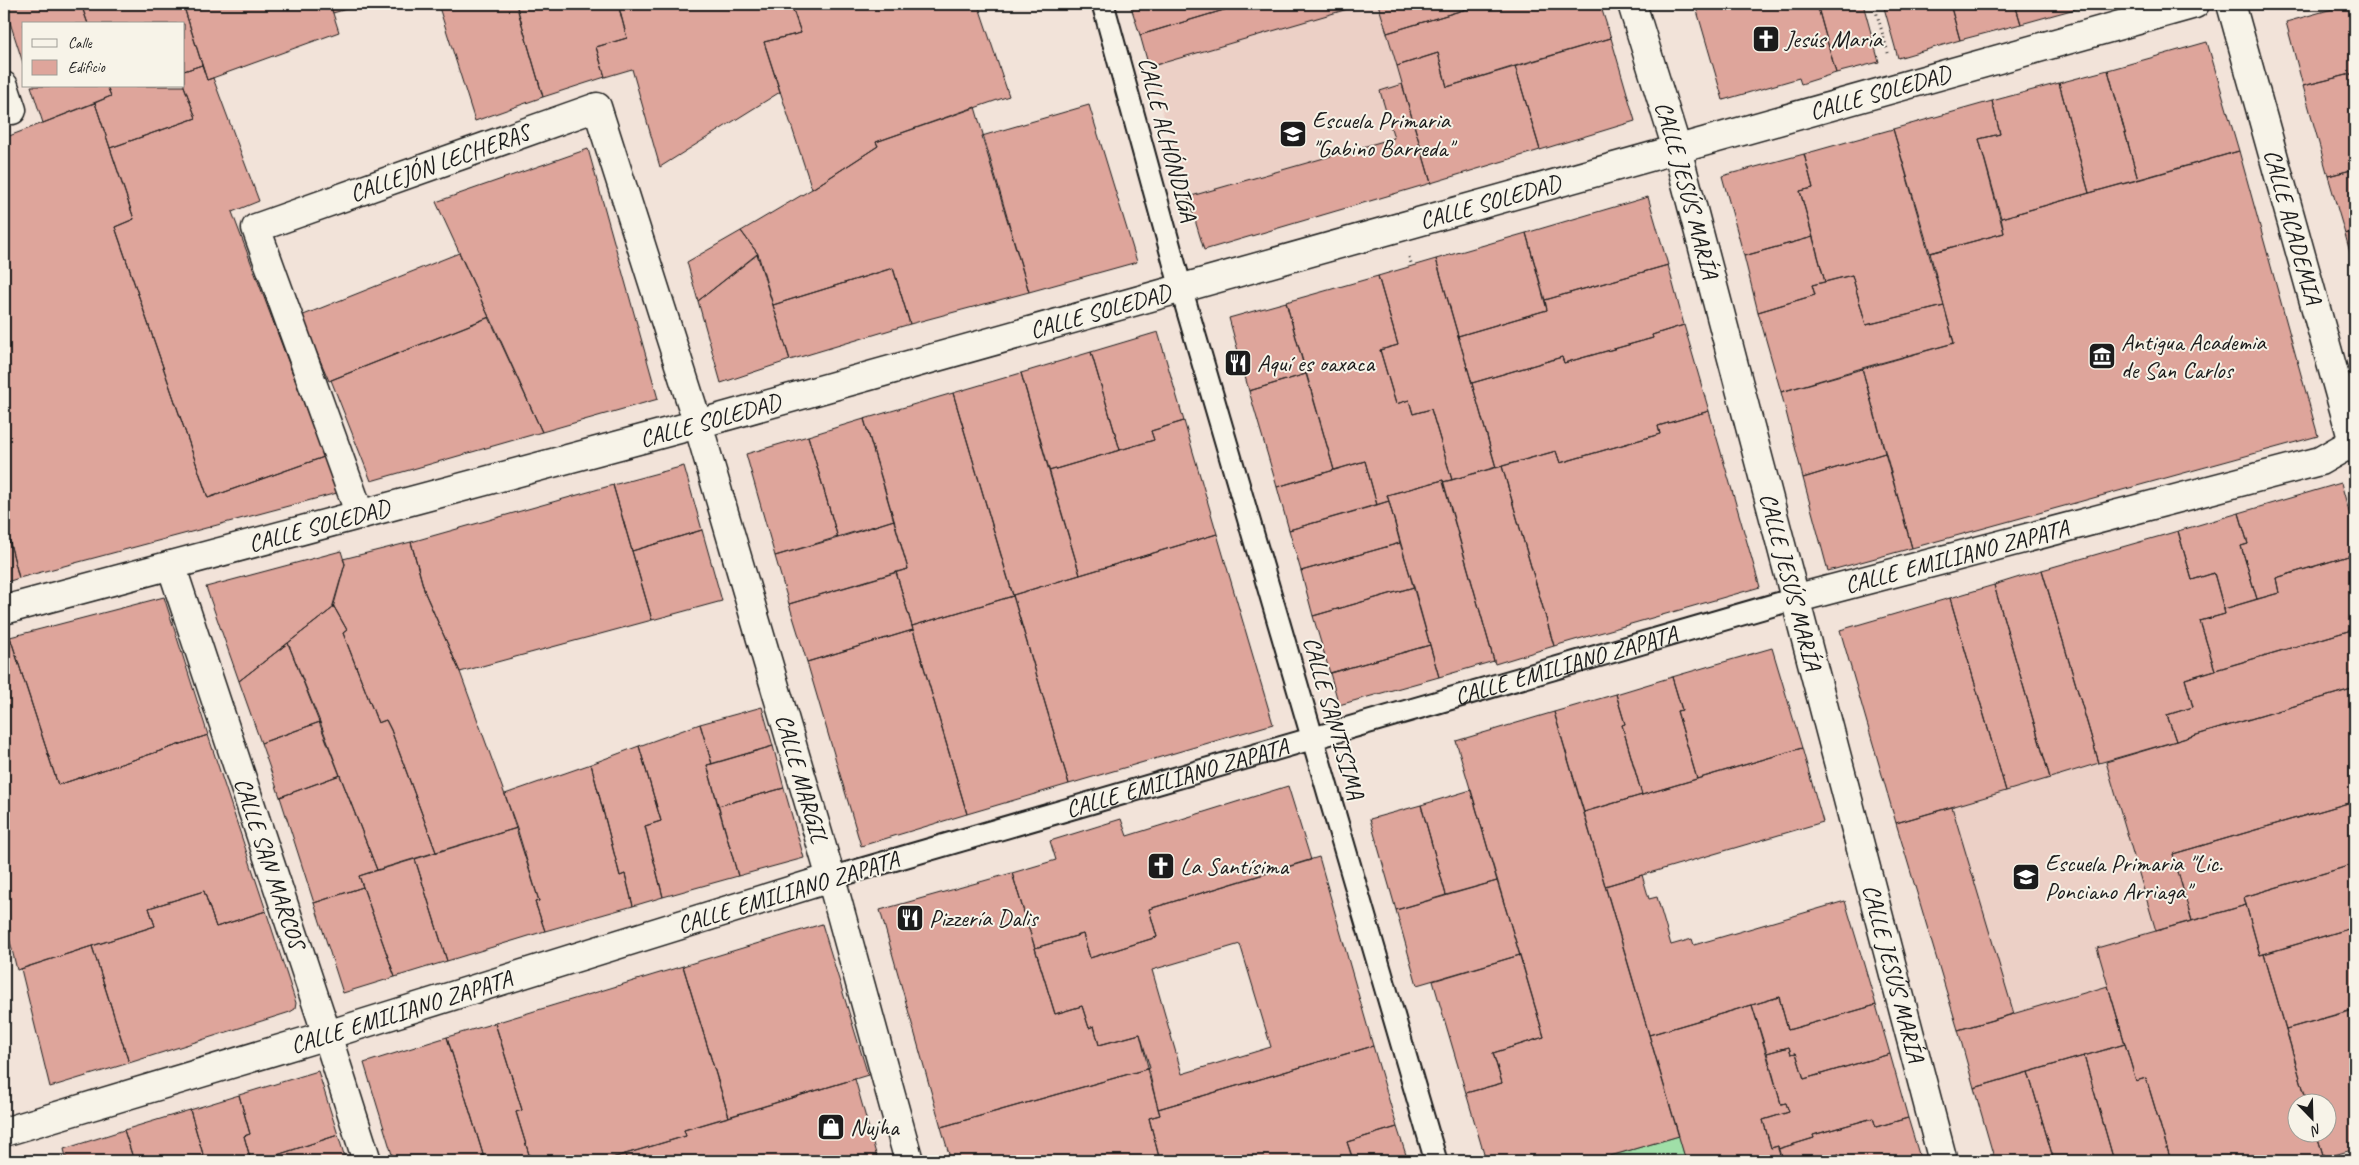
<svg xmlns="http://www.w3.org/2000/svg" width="2359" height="1165" font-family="Caveat,sans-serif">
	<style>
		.built { fill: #ecd0c6 }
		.green { fill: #a0dfa8; stroke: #5e7e62 }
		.building { fill: #dea59b; stroke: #1c1c1c; fill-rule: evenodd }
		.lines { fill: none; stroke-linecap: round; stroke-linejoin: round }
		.pedestrian-casing { stroke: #1c1c1c; stroke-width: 25 }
		.minor-casing { stroke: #1c1c1c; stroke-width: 31 }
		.path { stroke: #1c1c1c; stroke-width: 3; stroke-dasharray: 1 4; stroke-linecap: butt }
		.pedestrian { stroke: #f7f3e8; stroke-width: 21 }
		.minor { stroke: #f7f3e8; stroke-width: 28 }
		.labels { text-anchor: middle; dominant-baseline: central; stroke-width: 4; stroke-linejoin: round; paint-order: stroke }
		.poi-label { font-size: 24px; fill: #1c1c1c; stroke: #f7f3e8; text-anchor: start }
		.street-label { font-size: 24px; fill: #1c1c1c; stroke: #f7f3e8 }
	</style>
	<rect width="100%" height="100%" fill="#f2e3d9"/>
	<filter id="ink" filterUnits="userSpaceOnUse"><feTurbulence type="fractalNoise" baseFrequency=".02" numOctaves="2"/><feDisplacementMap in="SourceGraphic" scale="10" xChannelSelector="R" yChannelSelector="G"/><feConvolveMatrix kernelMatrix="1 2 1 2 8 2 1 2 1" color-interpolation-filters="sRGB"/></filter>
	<g filter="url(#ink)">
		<!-- built -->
		<path class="built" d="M1365,4H1378L1431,183L1204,250L1149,67Z
			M2106,762L2156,931L2108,986L1958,1030L1896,823Z"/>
		<!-- green -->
		<path class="green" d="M1679,1136L1686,1161H1593Z"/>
		<!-- building -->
		<path class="building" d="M4,4H81L88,24H24V66Z
			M81,4H183L202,65L184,71V24H88Z
			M183,4H330L339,32L207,80Z
			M330,4H363L333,13Z
			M438,4H516L543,97L475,121Z
			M516,4H618L627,38L596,47L605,77L543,97Z
			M618,4H791L801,33L764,42L780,92L660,167L632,69L605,77L596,47L627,38Z
			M791,4H978L1009,96L876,142L878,146L812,189L764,42L801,33Z
			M1130,4H1244L1140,35Z
			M1244,4H1365L1149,67L1140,35Z
			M1378,4H1483L1387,33Z
			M1483,4H1600L1611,38L1447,87L1438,53L1397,66L1387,33Z
			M1695,4H1817L1836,73L1801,84L1799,78L1723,100Z
			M1817,4H1863L1879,62L1836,73Z
			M1883,4H1950L1960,40L1898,58Z
			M1950,4H2015L2021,24L1960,40Z
			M2015,4H2093L2021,24Z
			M2350,4L2355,20V73L2303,86L2286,22Z
			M1611,38L1635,121L1540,150L1515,66Z
			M2207,42L2239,151L2138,180L2108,70Z
			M1438,53L1447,87L1515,66L1540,150L1431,183L1397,66Z
			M202,65L207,80L213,78L259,201L232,212L324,457L208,498L115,227L134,219L110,148L196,118L184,86V71Z
			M2108,70L2138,180L2089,193L2059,83Z
			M2355,73V169L2328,176L2303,86Z
			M2059,83L2089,193L2001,218L1979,139L2000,134L1992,101Z
			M1402,84L1431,183L1204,250L1188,197L1394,138L1380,91Z
			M31,86H107L111,96L43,123Z
			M107,86H184L196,118L110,148L95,103L111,96Z
			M1992,101L2000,134L1979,139L2004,233L1930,253L1893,129Z
			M95,103L134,219L115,227L208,498L324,457L337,493L19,578L4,520V138Z
			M1089,105L1137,262L1029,292L982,136Z
			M975,107L1029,292L910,324L893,268L773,305L758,254L741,231L812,189L878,146L876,142Z
			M1893,129L1944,306L1866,325L1852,275L1825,282L1800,191L1813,188L1804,154Z
			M588,149L658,399L542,432L436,202Z
			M2239,151L2318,436L1912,548L1862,368L1954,343L1930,253L2004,233L2001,218Z
			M1804,154L1813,188L1800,191L1813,237L1744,256L1722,176Z
			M2355,169V231L2345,234L2328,176Z
			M1648,197L1668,265L1545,300L1526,233Z
			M741,231L758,254L698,301L687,262Z
			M2355,231V271L2345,234Z
			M1526,233L1547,310L1458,336L1436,259Z
			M1813,237L1825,282L1812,285L1815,295L1758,312L1744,256Z
			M459,253L489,317L329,381L301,316Z
			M757,254L790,360L721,383L698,301Z
			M1436,259L1496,467L1452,480L1431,409L1413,414L1409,400L1396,404L1380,350L1398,345L1378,276Z
			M1668,265L1684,325L1652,335L1653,338L1564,363L1562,357L1472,383L1458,336L1547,310L1545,300Z
			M893,268L910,324L790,360L773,305Z
			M1852,275L1866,325L1944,306L1954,343L1781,392L1758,312L1815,295L1812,285Z
			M1378,276L1398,345L1380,350L1396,404L1409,400L1413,414L1431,409L1452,480L1443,482V480L1387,495L1389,501L1377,505L1365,461L1334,470L1286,302Z
			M1286,302L1306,374L1249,391L1229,318Z
			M490,317L542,432L371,481L331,380Z
			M1684,325L1709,411L1658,426L1660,434L1560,463L1556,451L1496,468L1472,383L1562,357L1564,363L1653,338L1652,335Z
			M1158,332L1184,421L1151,431L1154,440L1120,450L1091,352Z
			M1091,352L1120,450L1049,471L1021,373Z
			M1862,368L1885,453L1803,478L1781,392Z
			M1021,373L1080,575L1013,595L953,393Z
			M1306,374L1334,470L1277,487L1249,391Z
			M953,393L1013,596L912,626L896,572L908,569L864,419Z
			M1709,411L1760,587L1554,646L1502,466L1556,451L1560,463L1660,434L1658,426Z
			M864,419L894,520L838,538L808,436Z
			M1184,421L1217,534L1080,575L1049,471L1154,440L1151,431Z
			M808,436L838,538L775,556L746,454Z
			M1885,453L1912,548L1828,571L1803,478Z
			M1365,461L1377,505L1289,530L1277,487Z
			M684,466L702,530L632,551L613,485Z
			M1502,466L1554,646L1495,664L1443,482Z
			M1443,480L1494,661L1439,677L1387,495Z
			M2341,483L2355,533V554L2276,578L2279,593L2257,599L2241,546L2248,544L2239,513Z
			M613,485L652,620L460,672L425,593L411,542Z
			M1389,501L1400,543L1301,571L1289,530Z
			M2239,513L2248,544L2241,546L2257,599L2224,609L2214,573L2192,580L2178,531Z
			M4,520L19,578L4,583Z
			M894,520L908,569L789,604L775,556Z
			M702,530L722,601L652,620L632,551Z
			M2178,531L2192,580L2214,573L2225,614L2200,621L2215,670L2185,679L2193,707L2167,715L2176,741L2099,763L2042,570Z
			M1217,534L1273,724L1069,784L1013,595Z
			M411,542L425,593L460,672L517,828L436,852L391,730L386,720L378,723L343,633L347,630L333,605L345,564L343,559Z
			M1400,543L1414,587L1313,616L1301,571Z
			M341,551L345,564L333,608L239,681L206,587Z
			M2355,554V629L2215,670L2200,621L2225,614L2224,609L2279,593L2276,578Z
			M2042,570L2099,763L2050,778L1994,585Z
			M896,572L913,630L807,662L789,604Z
			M1994,585L2050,778L2006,791L1950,598Z
			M1414,587L1430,645L1330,673L1313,616Z
			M1013,596L1069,784L967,814L912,626Z
			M164,597L208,735L58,785L10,637Z
			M1950,598L2006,791L1896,823L1840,630Z
			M333,605L347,630L343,633L378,723L386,720L391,730L436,852L377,870L288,643L333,608Z
			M2355,629V688L2176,741L2167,715L2193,707L2185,679Z
			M913,630L967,814L861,846L807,662Z
			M10,637L58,785L208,735L266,911L216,927L204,891L149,908L155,926L17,970L4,917V639Z
			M288,643L320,722L261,743L239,681Z
			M1430,645L1439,677L1339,705L1330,673Z
			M1772,648L1802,748L1697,779L1677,711L1682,710L1672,677Z
			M1672,677L1682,710L1677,711L1697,779L1642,795L1622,725L1625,724L1616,694Z
			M2355,688V801L2173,854L2192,921L2156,931L2106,762Z
			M1616,694L1625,724L1622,725L1642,795L1584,812L1554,712Z
			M762,707L773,746L712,764L700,724Z
			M1554,712L1679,1136L1593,1161H1486L1466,1093L1502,1083L1493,1053L1544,1037L1456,741Z
			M320,722L340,775L280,797L261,743Z
			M700,724L712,764L707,765L738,876L663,897L645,826L661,821L639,746Z
			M639,746L661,821L645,826L663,897L633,906L625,874L620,876L591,764Z
			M773,746L784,788L718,806L707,765Z
			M1802,748L1823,822L1605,886L1584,812Z
			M591,764L620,876L625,874L633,906L545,931L535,902L539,901L505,794Z
			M340,775L377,870L359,876L363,887L314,903L280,797Z
			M1288,786L1311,860L1149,909L1157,937L1090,958L1083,934L1035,948L1012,873L1056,860L1050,841L1121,819L1127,836Z
			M784,788L804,858L738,876L718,806Z
			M1471,790L1497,881L1446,895L1421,805Z
			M2355,801V864L2244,897L2246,905L2192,921L2173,854Z
			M1421,805L1446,895L1396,910L1370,819Z
			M1952,807L2014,1014L1958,1030L1896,823Z
			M517,828L539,901L535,902L545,931L447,961L415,859Z
			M1319,857L1373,1046L1158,1109L1140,1034L1099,1045L1094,1026L1089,1028L1082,1006L1055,1014L1035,948L1083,934L1090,958L1157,937L1149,909ZM1240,944L1271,1047L1182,1074L1152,970Z
			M415,859L447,961L395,977L359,876Z
			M2355,864V927L2260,955L2244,897Z
			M1012,873L1055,1014L1082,1006L1089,1028L1094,1026L1099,1045L1140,1034L1150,1068L941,1127L880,910Z
			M1642,875L1649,899L1657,897L1671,945L1692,939L1694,945L1845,901L1876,1005L1788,1030L1779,997L1649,1035L1605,886Z
			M1497,881L1520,955L1417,985L1396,910Z
			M363,887L395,977L343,993L314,903Z
			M204,891L216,927L266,911L296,1003L295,1009L290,1012L129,1063L92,946L155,926L149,908Z
			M2246,905L2260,955L2264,954L2307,1102H2296V1132H2316L2324,1158L2314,1161H2171L2146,1078L2136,1081L2097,948Z
			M822,924L868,1075L729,1117L683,966Z
			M2355,927V1009L2286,1029L2264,954Z
			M92,946L129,1063L50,1087L21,969Z
			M1520,955L1544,1037L1493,1053L1502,1083L1466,1093L1433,981Z
			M683,966L729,1117L684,1130L686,1136L602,1161H531L516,1112L522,1110L495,1023Z
			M2108,986L2125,1044L1974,1088L1958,1030Z
			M1779,997L1788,1030L1876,1005L1890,1054L1804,1079L1796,1053L1791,1054L1789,1047L1767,1053L1752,1005Z
			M1752,1005L1781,1104L1786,1103L1789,1112L1763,1120L1771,1148L1778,1146L1782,1161H1686L1649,1035Z
			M2354,1010L2355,1016V1149L2324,1158L2316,1132H2326V1102H2307L2286,1029Z
			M495,1023L522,1110L516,1112L531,1161H485L447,1037Z
			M447,1037L485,1161H394L364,1063Z
			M2125,1044L2136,1081L2146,1078L2171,1161H2114L2084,1056Z
			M1373,1046L1397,1127L1347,1142L1352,1156L1335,1161H1160L1149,1118L1160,1115L1158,1109Z
			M1789,1047L1791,1054L1796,1053L1804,1079L1890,1054L1908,1118L1876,1127L1873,1118L1813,1135L1814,1138L1778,1149V1146L1771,1148L1763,1120L1789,1112L1786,1103L1781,1104L1767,1053Z
			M2084,1056L2114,1161H2054L2028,1072Z
			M1147,1069L1160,1115L1149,1118L1160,1161H951L941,1127Z
			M318,1071L338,1135L259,1161H251L244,1136L250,1134L239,1095Z
			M2028,1072L2054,1161H1995L1974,1088Z
			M855,1079L878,1161H627L625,1154L686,1136L684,1130Z
			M239,1095L250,1134L244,1136L251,1161H205L190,1110Z
			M190,1110L205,1161H134L124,1130Z
			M1873,1118L1876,1127L1908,1118L1921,1161H1841L1839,1154L1813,1161H1782L1778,1149L1814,1138L1813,1135Z
			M1397,1127L1408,1161H1353L1347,1142Z
			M124,1130L134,1161H67L64,1149Z
			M338,1135L346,1161H259Z
			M625,1154L627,1161H602Z
			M1839,1154L1841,1161H1813Z"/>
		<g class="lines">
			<!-- pedestrian casing -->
			<g class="pedestrian-casing">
				<g id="pedestrian">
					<path d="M1103,4L1181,288L1436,1161"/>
					<path id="s1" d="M831,878L1794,599"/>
				</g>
			</g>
			<!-- minor casing -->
			<g class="minor-casing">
				<g id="minor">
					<path id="s2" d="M1632,4L1677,149L1943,1161"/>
					<path id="s3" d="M2231,4L2355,449"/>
					<path d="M4,86L12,110"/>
					<path id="s4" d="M360,515L256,228L597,107L698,424L831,878L909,1161"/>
					<path id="s5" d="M171,565L327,1035L367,1161"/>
					<path id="s6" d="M1794,599L2320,461L2355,441"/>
					<path id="s7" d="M4,610L698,424L2195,4"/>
					<path id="s8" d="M4,1132L327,1035L831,878"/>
				</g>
			</g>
			<!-- path -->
			<path class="path" d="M1874,4L1889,56
				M1409,257L1412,266"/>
			<!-- pedestrian -->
			<use href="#pedestrian" class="pedestrian"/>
			<!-- minor -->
			<use href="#minor" class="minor"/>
		</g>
	</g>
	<!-- icons -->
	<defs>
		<g id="church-square" transform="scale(1.4375)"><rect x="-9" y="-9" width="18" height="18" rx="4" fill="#1c1c1c" stroke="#f7f3e8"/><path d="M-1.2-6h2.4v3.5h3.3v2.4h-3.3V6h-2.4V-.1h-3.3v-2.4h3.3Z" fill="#fff"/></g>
		<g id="school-square" transform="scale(1.4375)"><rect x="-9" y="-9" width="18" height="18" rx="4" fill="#1c1c1c" stroke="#f7f3e8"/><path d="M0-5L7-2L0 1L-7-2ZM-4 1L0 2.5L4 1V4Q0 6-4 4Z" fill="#fff"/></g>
		<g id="museum-square" transform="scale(1.4375)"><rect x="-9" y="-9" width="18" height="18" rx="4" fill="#1c1c1c" stroke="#f7f3e8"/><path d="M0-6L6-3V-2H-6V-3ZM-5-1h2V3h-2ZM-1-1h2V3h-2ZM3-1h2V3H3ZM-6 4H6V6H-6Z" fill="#fff"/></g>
		<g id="restaurant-square" transform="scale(1.4375)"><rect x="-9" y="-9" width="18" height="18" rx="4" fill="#1c1c1c" stroke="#f7f3e8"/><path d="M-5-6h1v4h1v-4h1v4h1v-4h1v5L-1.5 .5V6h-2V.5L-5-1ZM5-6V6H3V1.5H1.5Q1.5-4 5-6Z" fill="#fff"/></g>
		<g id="shop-square" transform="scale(1.4375)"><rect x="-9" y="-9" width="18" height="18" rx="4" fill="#1c1c1c" stroke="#f7f3e8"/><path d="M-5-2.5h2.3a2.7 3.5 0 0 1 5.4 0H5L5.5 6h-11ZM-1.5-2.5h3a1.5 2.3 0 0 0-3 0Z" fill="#fff"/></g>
	</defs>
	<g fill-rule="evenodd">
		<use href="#church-square" x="1766" y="39"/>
		<use href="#school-square" x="1293" y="134"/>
		<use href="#museum-square" x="2102" y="356"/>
		<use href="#restaurant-square" x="1238" y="363"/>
		<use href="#church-square" x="1161" y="866"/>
		<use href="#school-square" x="2026" y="877"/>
		<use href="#restaurant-square" x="910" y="918"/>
		<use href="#shop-square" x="831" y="1127"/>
	</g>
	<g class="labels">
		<!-- poi labels -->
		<g class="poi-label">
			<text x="1785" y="39">Jesús María</text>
			<text x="1312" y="120">Escuela Primaria<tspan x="1312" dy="28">"Gabino Barreda"</tspan></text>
			<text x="2121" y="342">Antigua Academia<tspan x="2121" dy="28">de San Carlos</tspan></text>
			<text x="1257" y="363">Aquí es oaxaca</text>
			<text x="2045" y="863">Escuela Primaria "Lic.<tspan x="2045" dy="28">Ponciano Arriaga"</tspan></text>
			<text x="1180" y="866">La Santísima</text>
			<text x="929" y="918">Pizzería Dalis</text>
			<text x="850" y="1127">Nujha</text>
		</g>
		<!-- street labels -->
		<g class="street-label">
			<text stroke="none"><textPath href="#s7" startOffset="1946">CALLE SOLEDAD</textPath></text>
			<text transform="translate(1168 139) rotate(75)">CALLE ALHÓNDIGA</text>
			<text stroke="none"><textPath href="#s4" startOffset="500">CALLEJÓN LECHERAS</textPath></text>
			<text stroke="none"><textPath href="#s2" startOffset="194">CALLE JESÚS MARÍA</textPath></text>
			<text stroke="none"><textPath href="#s7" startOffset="1541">CALLE SOLEDAD</textPath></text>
			<text stroke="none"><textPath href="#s3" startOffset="231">CALLE ACADEMIA</textPath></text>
			<text stroke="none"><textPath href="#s7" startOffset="1136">CALLE SOLEDAD</textPath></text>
			<text stroke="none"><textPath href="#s7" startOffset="731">CALLE SOLEDAD</textPath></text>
			<text stroke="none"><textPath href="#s7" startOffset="326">CALLE SOLEDAD</textPath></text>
			<text stroke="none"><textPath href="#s6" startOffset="168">CALLE EMILIANO ZAPATA</textPath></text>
			<text stroke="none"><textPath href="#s2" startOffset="599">CALLE JESÚS MARÍA</textPath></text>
			<text stroke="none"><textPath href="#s1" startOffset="765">CALLE EMILIANO ZAPATA</textPath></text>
			<text transform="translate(1334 718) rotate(74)">CALLE SANTISIMA</text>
			<text stroke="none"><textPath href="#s4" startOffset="1369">CALLE MARGIL</textPath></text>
			<text stroke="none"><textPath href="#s1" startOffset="360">CALLE EMILIANO ZAPATA</textPath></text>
			<text stroke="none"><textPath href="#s5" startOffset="314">CALLE SAN MARCOS</textPath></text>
			<text transform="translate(788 892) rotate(-17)">CALLE EMILIANO ZAPATA</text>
			<text stroke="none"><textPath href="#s2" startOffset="1004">CALLE JESÚS MARÍA</textPath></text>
			<text stroke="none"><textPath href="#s8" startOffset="415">CALLE EMILIANO ZAPATA</textPath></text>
		</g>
	</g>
	<!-- margin -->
	<rect width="2359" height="1165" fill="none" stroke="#f7f3e8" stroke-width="20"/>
	<rect x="10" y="10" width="2339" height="1145" fill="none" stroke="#1c1c1c" stroke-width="2" filter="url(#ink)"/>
	<!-- legend -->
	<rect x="22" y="22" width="162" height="65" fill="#f7f3e8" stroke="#9f9d96"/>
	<rect x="32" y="39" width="25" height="8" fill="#f7f3e8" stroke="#9f9d96"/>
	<text x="68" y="48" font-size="15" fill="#1c1c1c">Calle</text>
	<rect x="32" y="60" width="25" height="15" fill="#dea59b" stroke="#9f9d96"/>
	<text x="68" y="72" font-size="15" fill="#1c1c1c">Edificio</text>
	<!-- north arrow -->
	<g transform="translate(2312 1118) rotate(157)"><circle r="24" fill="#f7f3e8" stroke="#9f9d96"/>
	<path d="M0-4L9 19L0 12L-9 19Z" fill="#1c1c1c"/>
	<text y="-8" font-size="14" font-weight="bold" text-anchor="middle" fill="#1c1c1c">N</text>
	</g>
</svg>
